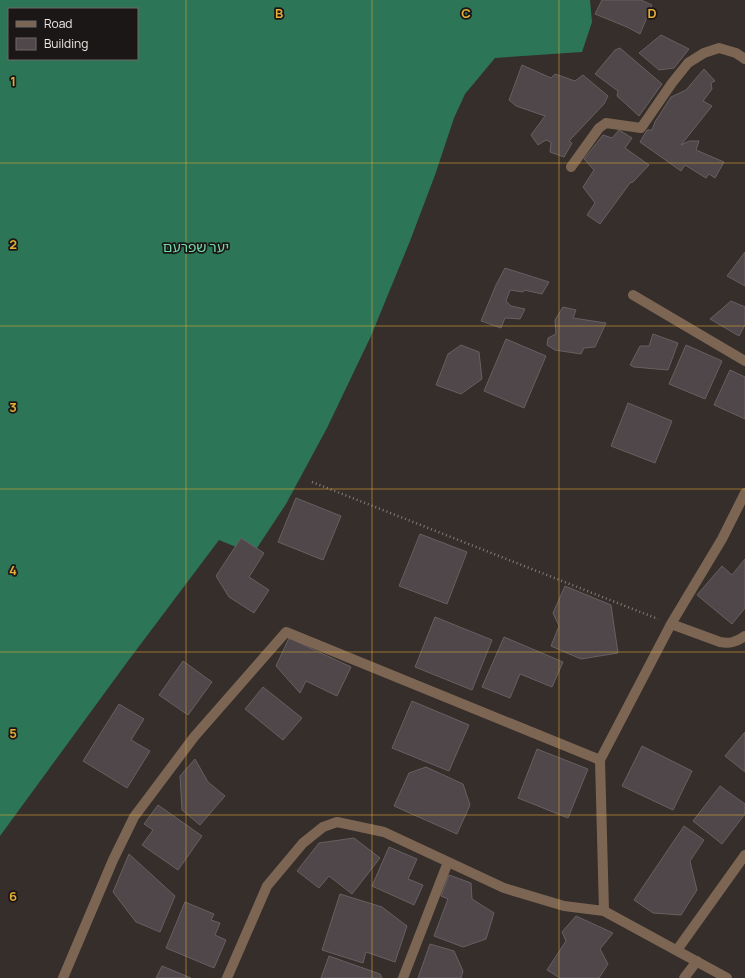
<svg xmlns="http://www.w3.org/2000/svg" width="745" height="978" font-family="Manrope,'Noto Sans Hebrew',sans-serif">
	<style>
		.forest { fill: #2c7557; fill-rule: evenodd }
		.building { fill: #4f474a; stroke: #685f62 }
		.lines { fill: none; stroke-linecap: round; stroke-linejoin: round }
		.path { stroke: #857e7b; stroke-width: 2.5; stroke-dasharray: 1 3; stroke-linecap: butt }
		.minor { stroke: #7c6653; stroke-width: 10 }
		.grid { fill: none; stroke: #e6ac36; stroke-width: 1; stroke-opacity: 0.55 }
		.labels { text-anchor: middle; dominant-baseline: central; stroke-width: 3.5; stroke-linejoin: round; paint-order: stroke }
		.park-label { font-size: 14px; fill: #70d7a9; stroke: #1b1716 }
		.grid-label { font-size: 13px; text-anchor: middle; font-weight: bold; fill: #e6ac36; stroke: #1b1716; stroke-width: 3.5; stroke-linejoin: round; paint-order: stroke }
	</style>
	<rect width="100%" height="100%" fill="#362e2a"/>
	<!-- forest -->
	<path class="forest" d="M0,0H590L592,22L582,52L495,58L465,94L454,118L435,175L410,241L371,336L327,428L286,504L253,554L219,540L128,661L0,836ZM9,9H137V59H9Z"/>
	<!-- building -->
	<path class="building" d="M602,0H641L652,5L640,34L627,27L595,14Z
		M661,35L689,49L674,68L659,70L639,53Z
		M620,48L662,84L639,116L617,96L618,91L595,74L615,50Z
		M522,65L551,78L555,74L575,81L583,75L608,96L604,104L569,141L572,143L564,157L550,152L551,142L546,140L538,145L531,135L545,116L516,106L509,100Z
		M704,69L715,81L711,83L712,89L703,101L712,106L681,145L689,141H699L696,150L724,162L715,178L709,174L706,178L685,165L681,171L640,142L647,130H652L655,122L671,97L686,90Z
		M619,130L632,138L625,148L649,165L633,182L630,183L600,224L587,215L595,203L583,187L594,170L584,159L603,135L612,138Z
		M745,252V286L727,276Z
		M505,268L549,282L542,294L524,290L523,292L510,290L506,301L511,306L525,309L520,319L505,318L501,328L481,321L496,285Z
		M731,301L745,307V325L739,336L710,319Z
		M563,307L576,310L573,318L606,323L595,347L584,348L581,354L555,350L547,345L548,338L556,334L555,320Z
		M653,334L678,343L668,370L634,367L630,365L640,346H649Z
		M506,339L546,356L524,408L484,391Z
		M461,345L479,352L482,379L461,394L436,385L448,354Z
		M686,345L722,361L705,399L669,384Z
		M730,370L745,377V419L714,405Z
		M628,403L672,421L655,463L611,446Z
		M296,498L341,516L323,560L278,542Z
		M420,534L467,552L447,604L399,586Z
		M241,538L264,553L249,577L269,590L254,613L229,597L216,576Z
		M745,559V608L732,624L697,595L722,566L732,575Z
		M565,586L611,605L618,653L581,659L551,646L559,626L553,613Z
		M435,617L492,640L472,690L415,667Z
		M504,637L563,662L552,687L520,674L510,698L482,687Z
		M289,638L351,667L337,696L306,681L300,693L276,666Z
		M183,661L212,682L188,715L159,695Z
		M263,687L302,718L283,740L245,709Z
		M412,701L469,725L449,771L392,748Z
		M119,704L144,719L131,740L150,751L127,788L83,761Z
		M745,732V772L725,756Z
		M642,746L692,771L673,810L622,786Z
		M537,749L588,769L568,818L518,798Z
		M195,759L208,782L225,796L200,825L182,810L180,776Z
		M426,767L463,784L470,805L457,834L394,806L409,773Z
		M720,786L745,804V814L722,844L693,821Z
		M158,805L202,836L178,870L142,845L153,830L144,824Z
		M684,826L704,840L690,861L697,890L681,915L653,913L634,900Z
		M354,838L380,858L352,894L329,876L319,888L297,871L319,843Z
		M389,847L417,859L408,879L423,885L414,905L372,886Z
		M129,854L175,896L160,932L136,922L113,892Z
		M449,875L471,883L472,899L494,913L486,939L463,947L434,936L448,899L441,896Z
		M340,894L382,907L407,926L395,962L366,952L363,963L322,950Z
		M185,902L214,914L211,920L220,923L215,935L226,940L214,968L166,948Z
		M576,916L613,933L600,949L608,964L599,978H560L547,970L566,941L562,932Z
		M430,944L454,951L463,971L461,978H418Z
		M329,956L380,974L382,978H321Z
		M162,966L191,978H156Z"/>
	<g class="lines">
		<!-- path -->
		<path class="path" d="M312,482L658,619"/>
		<!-- minor -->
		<path class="minor" d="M571,167L599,128L606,123L641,128L672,83L688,63L704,53L719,48L736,53L745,59
			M633,295L745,361
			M671,624L720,642C730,644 736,642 745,636
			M604,911L600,760L671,624L722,539L745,493
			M677,950L745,855
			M63,978L113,860L134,817L194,737L286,632L600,760
			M227,978L267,886L303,843L323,827L337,822L384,832L504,888L564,906L604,911L727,978
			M403,978L448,862
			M684,978L697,961"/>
	</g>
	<!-- grid -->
	<path class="grid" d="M186,0V978M372,0V978M559,0V978M0,163H745M0,326H745M0,489H745M0,652H745M0,815H745"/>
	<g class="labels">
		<!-- park labels -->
		<g class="park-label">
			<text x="196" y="246">יער שפרעם</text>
		</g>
	</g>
	<g class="grid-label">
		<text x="279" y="18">B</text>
		<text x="466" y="18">C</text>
		<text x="652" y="18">D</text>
		<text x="13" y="86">1</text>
		<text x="13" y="249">2</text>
		<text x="13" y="412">3</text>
		<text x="13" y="575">4</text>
		<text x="13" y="738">5</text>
		<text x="13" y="901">6</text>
	</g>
	<!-- legend -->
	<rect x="8" y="8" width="130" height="52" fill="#1b1716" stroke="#706b6a"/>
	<rect x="16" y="21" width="20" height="6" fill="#7c6653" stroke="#706b6a"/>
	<text x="44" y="28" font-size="12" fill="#efeae7">Road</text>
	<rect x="16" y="38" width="20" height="12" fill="#4f474a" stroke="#706b6a"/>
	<text x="44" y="48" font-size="12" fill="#efeae7">Building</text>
</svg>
